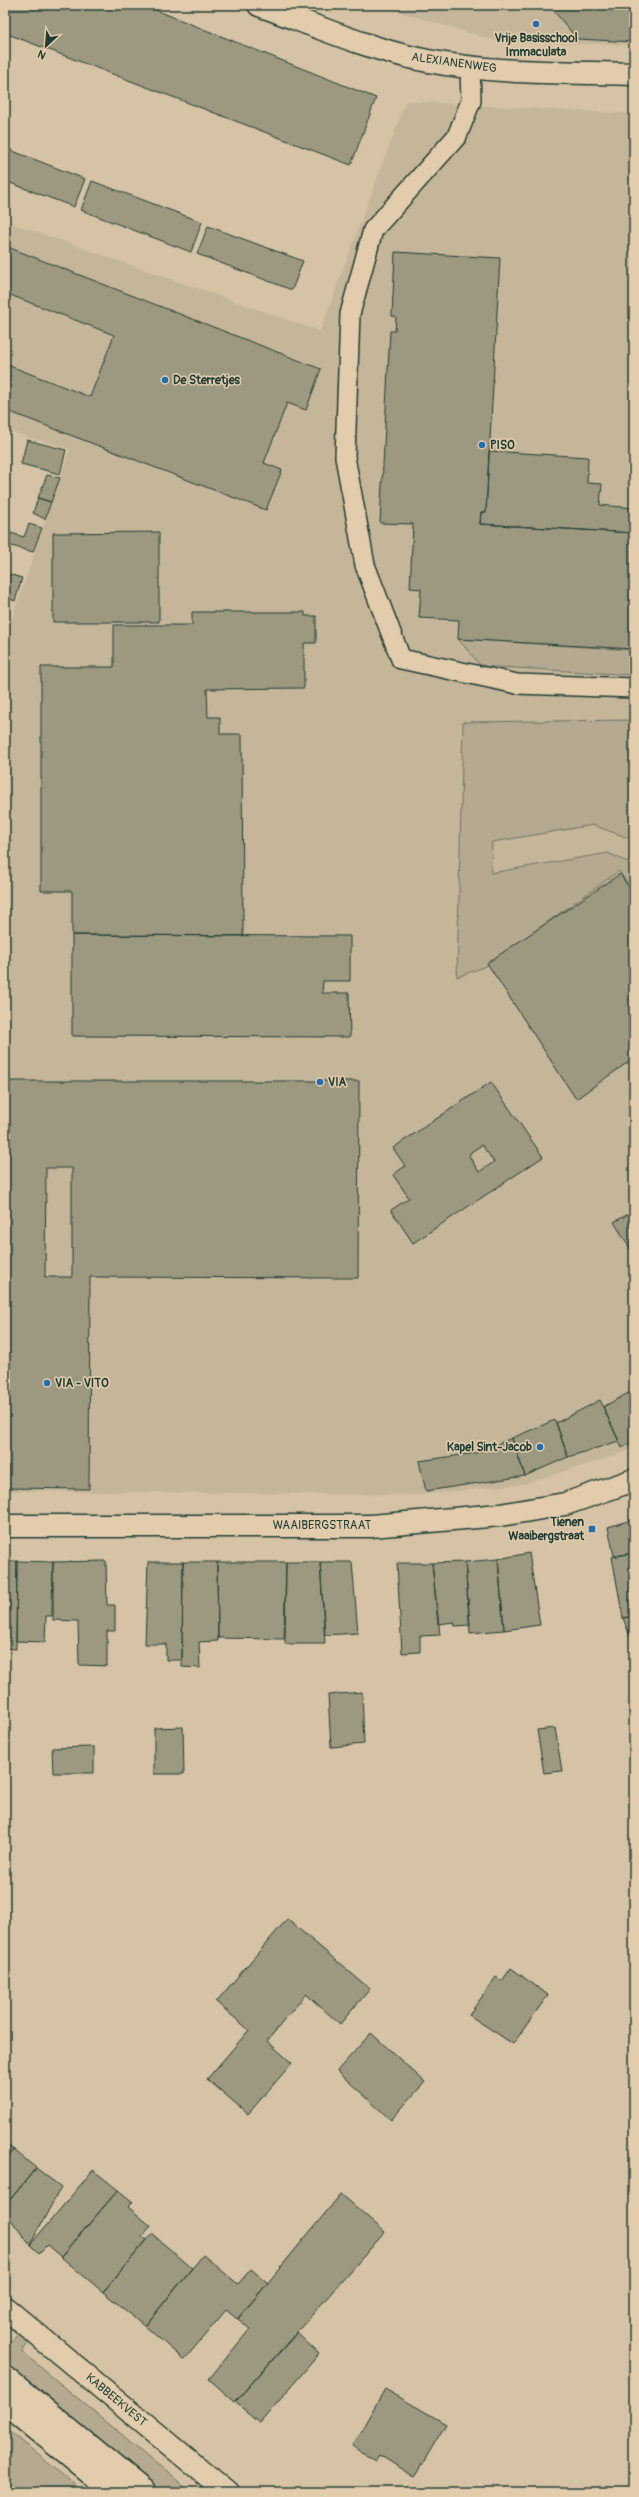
<svg xmlns="http://www.w3.org/2000/svg" width="639" height="2497" font-family="Pangolin,sans-serif">
	<style>
		.built { fill: #c5b69a }
		.green { fill: #b5aa90; stroke: #6a7462 }
		.building { fill: #9d9981; stroke: #1f3d34; fill-rule: evenodd }
		.lines { fill: none; stroke-linecap: round; stroke-linejoin: round }
		.lane-casing { stroke: #1f3d34; stroke-width: 22 }
		.street-casing { stroke: #1f3d34; stroke-width: 25 }
		.primary-casing { stroke: #1f3d34; stroke-width: 25 }
		.lane { stroke: #e2ccac; stroke-width: 19 }
		.street { stroke: #e2ccac; stroke-width: 22 }
		.primary { stroke: #e2ccac; stroke-width: 22 }
		.poi-dot { fill: #1f6fb2; stroke: #e2ccac; stroke-width: 1.5 }
		.labels { text-anchor: middle; dominant-baseline: central; stroke-width: 3; stroke-linejoin: round; paint-order: stroke }
		.poi-label { font-size: 12px; font-weight: bold; fill: #1f3d34; stroke: #e2ccac; text-anchor: start }
		.street-label { font-size: 12px; fill: #1f3d34; stroke: #e2ccac }
	</style>
	<rect width="100%" height="100%" fill="#d6c3a5"/>
	<filter id="ink" filterUnits="userSpaceOnUse"><feTurbulence type="fractalNoise" baseFrequency=".025" numOctaves="2"/><feDisplacementMap in="SourceGraphic" scale="8" xChannelSelector="R" yChannelSelector="G"/><feConvolveMatrix kernelMatrix="1 2 1 2 8 2 1 2 1" color-interpolation-filters="sRGB"/></filter>
	<g filter="url(#ink)">
		<!-- built -->
		<path class="built" d="M377,5H634V45L499,42Z
			M406,101L634,114V1447L623,1453L523,1484L421,1495L5,1491V639L70,449L5,430V221L320,331Z"/>
		<!-- green -->
		<path class="green" d="M458,639L634,650V675L481,666Z
			M634,720V840L593,825L492,842L491,873L608,853L634,865V893L619,871L486,966L457,977L463,722Z
			M21,2330L31,2339L22,2352L191,2492H161L5,2364V2339L11,2343Z
			M5,2427L83,2492H5Z"/>
		<!-- building -->
		<path class="building" d="M5,5H143L376,98L351,165L5,33Z
			M549,5H634V42L577,39Z
			M5,148L85,179L74,207L5,181Z
			M92,181L202,222L191,252L81,210Z
			M208,226L303,261L292,290L197,254Z
			M5,246L321,369L306,410L287,403L264,463L282,470L266,510L5,410V364L90,397L114,335L5,293Z
			M395,252L500,258L486,512H481L480,524L634,533V649L458,639L459,620L419,618L421,589L410,588L413,524L380,523L390,331H395L396,317L392,316Z
			M27,440L66,450L60,474L21,464Z
			M489,451L588,457L587,483L602,484L600,505L634,508V533L480,524L481,512H486Z
			M47,475L60,478L51,502L38,498Z
			M38,498L51,502L45,519L33,513Z
			M29,524L42,528L33,552L8,545L11,533L24,537Z
			M159,532V622H53V533Z
			M5,573L22,578L15,601L5,597Z
			M192,612H305V616H316V643H304V688L207,689L208,717H220V734H242L243,936L72,935V891H41V667H114V625H192Z
			M620,874L634,895V1058L576,1099L487,963Z
			M72,935L350,936V981H323L322,993H349L350,1037L72,1036Z
			M5,1081H359L358,1278L90,1277L89,1489L5,1488ZM46,1168H72V1277H45Z
			M491,1082L543,1157L413,1243L391,1210L409,1198L393,1175L405,1166L393,1148ZM482,1145L494,1162L479,1172L469,1156L471,1152Z
			M634,1211V1255L614,1222Z
			M634,1390V1441L622,1448L603,1407Z
			M600,1400L619,1441L568,1457L556,1423Z
			M555,1420L568,1457L525,1476L512,1438Z
			M512,1438L525,1476L426,1491L419,1461L476,1453Z
			M634,1519V1553L614,1556L608,1527Z
			M529,1553L540,1625L504,1630L498,1559Z
			M634,1553V1616L623,1618L612,1557Z
			M498,1559L504,1630L470,1633L465,1562Z
			M17,1561L53,1562L52,1616H46L45,1642L16,1641Z
			M17,1561L16,1649L5,1648V1562Z
			M106,1561L107,1605H115V1631H107V1666L79,1665L78,1621L53,1620V1562Z
			M148,1562H183L182,1660H166V1644H145Z
			M183,1562H217L218,1641L199,1642L200,1668L182,1667Z
			M217,1562H286L284,1639L218,1638Z
			M286,1562H320L325,1644H285Z
			M320,1562H352L358,1633L325,1635Z
			M465,1562L470,1625L455,1626L454,1622L438,1624L432,1563Z
			M397,1563H432L440,1635L420,1636V1652L402,1653Z
			M634,1616V1639H631L623,1618Z
			M631,1639H634V1666Z
			M362,1692L364,1744L331,1747L328,1695Z
			M183,1727L184,1774H154V1728Z
			M555,1728L562,1771L544,1773L537,1730Z
			M94,1747V1773H53L52,1748Z
			M287,1919L370,1989L340,2024L306,1994L267,2041L292,2063L248,2114L207,2079L249,2030L216,2002Z
			M511,1968L548,1995L513,2044L469,2015L496,1977L502,1981Z
			M371,2033L425,2082L391,2120L337,2071Z
			M5,2143L14,2150L5,2161Z
			M14,2150L36,2168L5,2206V2161Z
			M36,2168L61,2187L30,2245L5,2212V2206Z
			M93,2170L118,2190L61,2257L47,2245L39,2253L30,2245Z
			M118,2190L133,2202L128,2207L151,2226L142,2236L147,2240L103,2292L61,2257Z
			M341,2194L385,2232L235,2402L209,2379L250,2329L238,2319Z
			M152,2234L192,2268L145,2326L103,2292Z
			M203,2255L238,2284L251,2269L268,2283L237,2319L226,2310L184,2360L145,2326Z
			M297,2333L319,2354L260,2423L235,2402Z
			M385,2389L446,2424L415,2476L379,2455L376,2460L352,2446Z"/>
		<g class="lines">
			<!-- lane casing -->
			<g class="lane-casing">
				<path id="lane" d="M470,67L471,101L457,136L373,230L350,314L345,457L365,565L401,659L517,684L634,688"/>
			</g>
			<!-- street casing -->
			<g class="street-casing">
				<path id="street" d="M259,5C314,25 370,50 428,61C495,74 566,72 634,74
					M5,1526H371L500,1515L565,1504L634,1480
					M5,2308L227,2492"/>
			</g>
			<!-- primary casing -->
			<g class="primary-casing">
				<path id="primary" d="M5,2377L145,2492
					M5,2403L113,2492"/>
			</g>
			<!-- lane -->
			<use href="#lane" class="lane"/>
			<!-- street -->
			<use href="#street" class="street"/>
			<!-- primary -->
			<use href="#primary" class="primary"/>
		</g>
	</g>
	<!-- markers -->
	<g class="poi-dot">
		<circle cx="536" cy="24" r="4"/>
		<circle cx="165" cy="380" r="4"/>
		<circle cx="482" cy="445" r="4"/>
		<circle cx="320" cy="1082" r="4"/>
		<circle cx="47" cy="1383" r="4"/>
		<circle cx="540" cy="1447" r="4"/>
		<rect x="588" y="1525" width="8" height="8" rx="2"/>
	</g>
	<g class="labels">
		<!-- poi labels -->
		<g class="poi-label">
			<text x="536" y="38" text-anchor="middle">Vrije Basisschool<tspan x="536" dy="14">Immaculata</tspan></text>
			<text x="173" y="380">De Sterretjes</text>
			<text x="490" y="445">PISO</text>
			<text x="328" y="1082">VIA</text>
			<text x="55" y="1383">VIA - VITO</text>
			<text x="532" y="1447" text-anchor="end">Kapel Sint-Jacob</text>
			<text x="584" y="1522" text-anchor="end">Tienen<tspan x="584" dy="14">Waaibergstraat</tspan></text>
		</g>
		<!-- street labels -->
		<g class="street-label">
			<text transform="translate(454 63) rotate(8)">ALEXIANENWEG</text>
			<text x="322" y="1525">WAAIBERGSTRAAT</text>
			<text transform="translate(116 2400) rotate(40)">KABBEEKVEST</text>
		</g>
	</g>
	<!-- margin -->
	<rect width="639" height="2497" fill="none" stroke="#e2ccac" stroke-width="20"/>
	<rect x="10" y="10" width="619" height="2477" fill="none" stroke="#1f3d34" stroke-width="1.5" filter="url(#ink)"/>
	<!-- north arrow -->
	<g transform="translate(46 46) rotate(206)" stroke="#e2ccac" stroke-width="3" paint-order="stroke">
	<path d="M0-3L7 15L0 10L-7 15Z" fill="#1f3d34"/>
	<text y="-6" font-size="11" font-weight="bold" text-anchor="middle" fill="#1f3d34">N</text>
	</g>
</svg>
